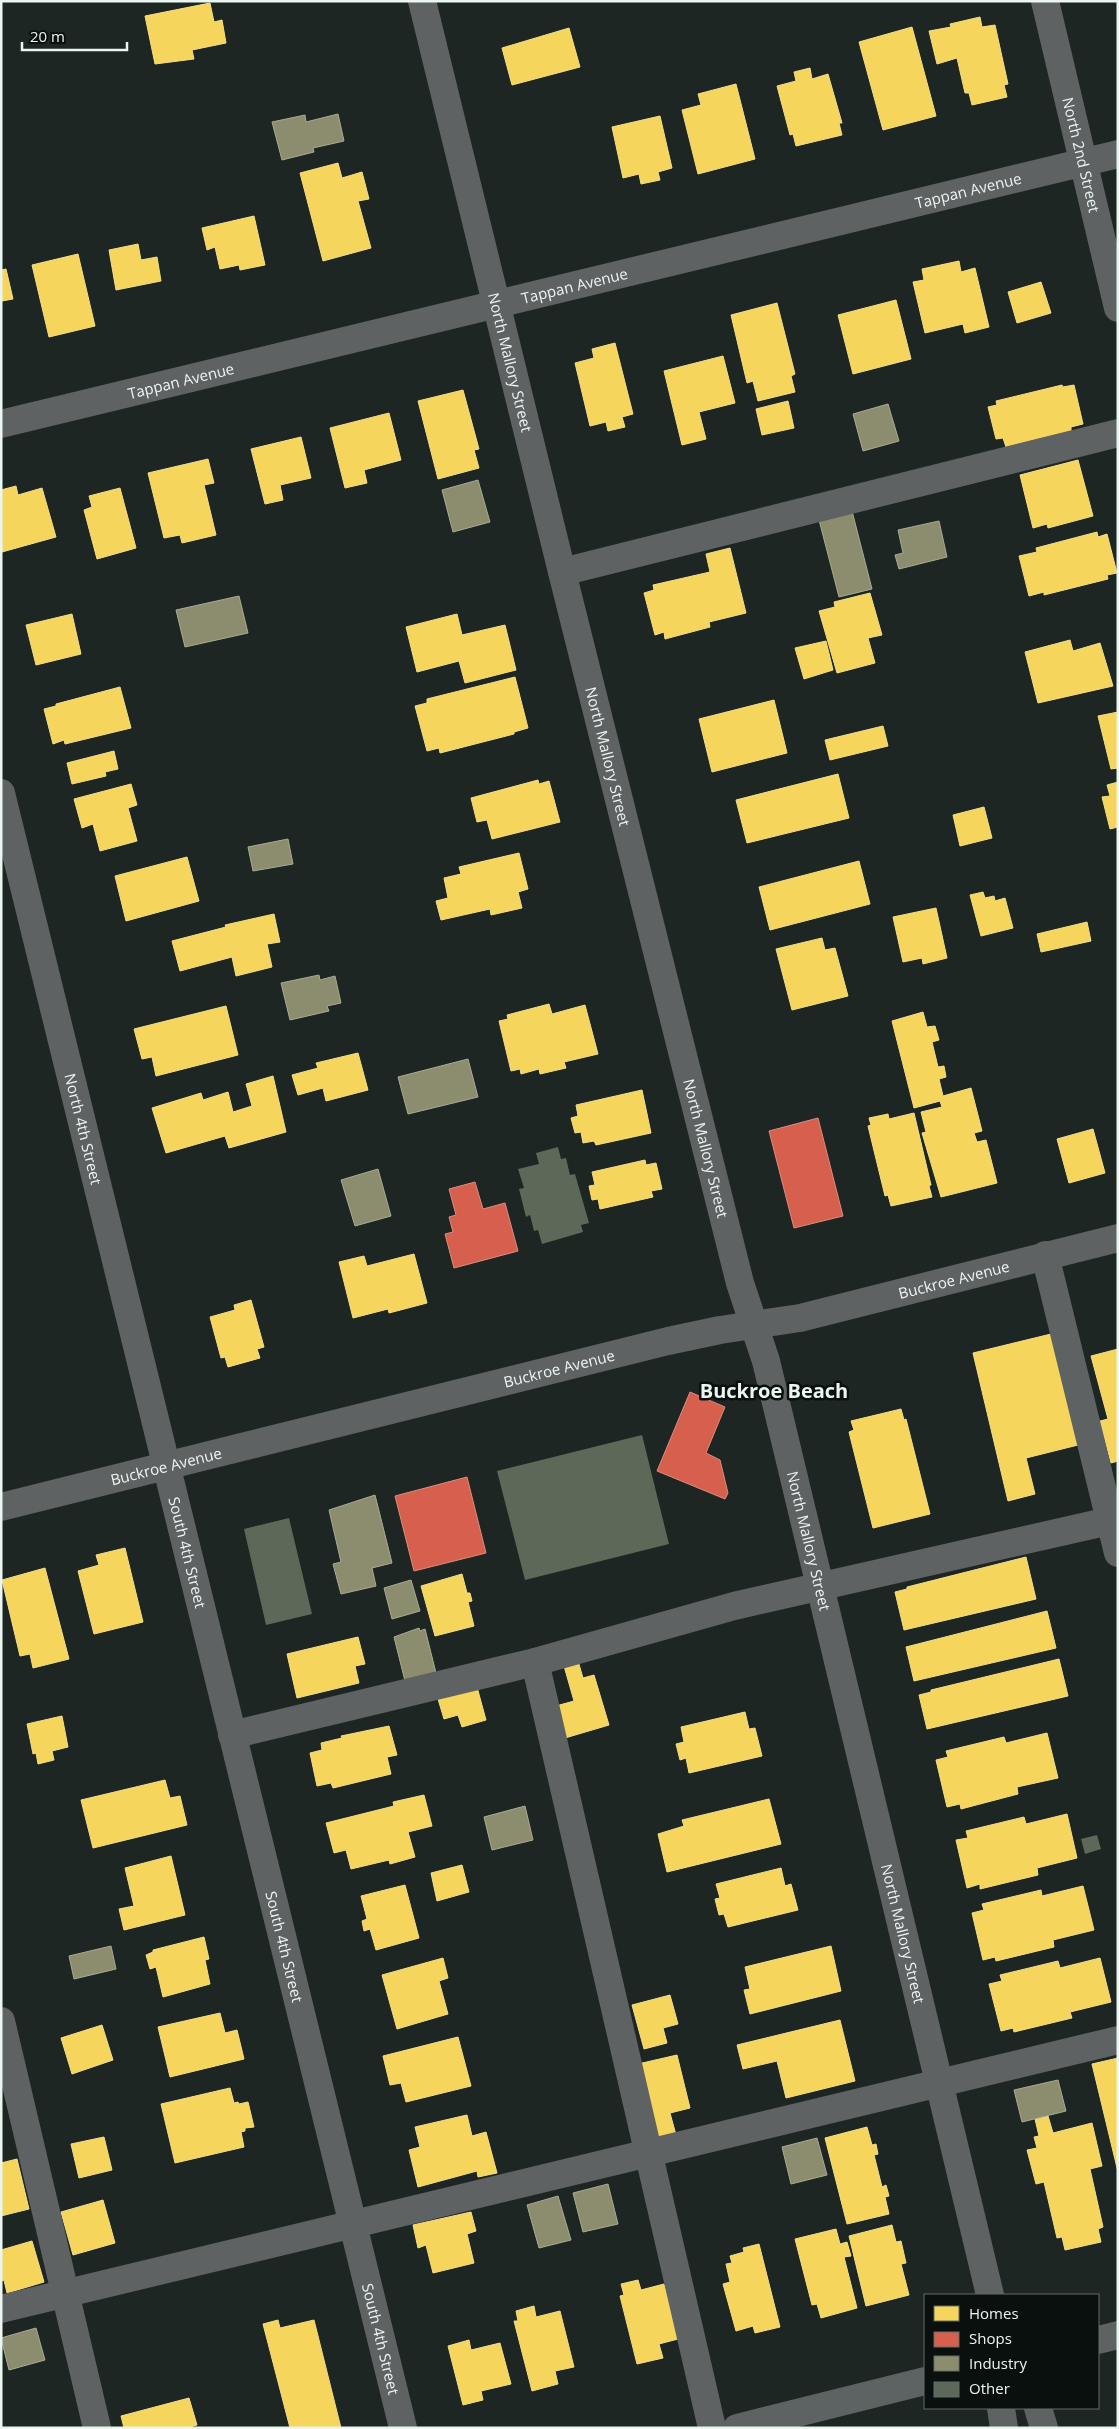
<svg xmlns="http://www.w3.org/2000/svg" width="1119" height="2429" font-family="'Open Sans',sans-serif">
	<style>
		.homes { fill: #f6d55c; stroke: #f3df89 }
		.shops { fill: #d6604d; stroke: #dc8d7e }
		.industry { fill: #8c8c6e; stroke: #a8ac95 }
		.building { fill: #5c6959 }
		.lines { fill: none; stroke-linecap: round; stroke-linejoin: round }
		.minor { stroke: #5e6262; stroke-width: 28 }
		.major { stroke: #5d6262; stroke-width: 28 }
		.labels { text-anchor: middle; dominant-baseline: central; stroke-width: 5; stroke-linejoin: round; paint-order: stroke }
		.street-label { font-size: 15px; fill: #ebf6f1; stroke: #09100e }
		.district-label { font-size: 20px; font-weight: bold; fill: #ebf6f1; stroke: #09100e }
	</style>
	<rect width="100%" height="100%" fill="#1d2622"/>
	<!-- homes -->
	<path class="homes" d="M210,3L214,22L222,20L226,43L192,50L194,59L155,64L145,16Z
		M980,17L982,27L995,25L1008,84L1004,85L1007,97L972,105L969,93H965L957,58L937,64L929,31L951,27L950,24Z
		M912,27L936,116L883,130L859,42Z
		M569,28L580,67L512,85L502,48Z
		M810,68L812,79L828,74L842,123H839L842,135L796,146L793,134L790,135L777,86L796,81L794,72Z
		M736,84L755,159L698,174L682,110L701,105L698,94Z
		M660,116L672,168L658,172L660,180L641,184L639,174L623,178L612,127Z
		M338,163L342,178L362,172L369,199L358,201L371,248L323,261L300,173Z
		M254,216L265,265L240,270L239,265L220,269L215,247L207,250L202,228Z
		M138,244L141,260L157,257L161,281L116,290L109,250Z
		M78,254L95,326L49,337L32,265Z
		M959,261L961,272L975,268L989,327L965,333L963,324L925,333L913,282L924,280L922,269Z
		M6,269L13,299L2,301L1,270Z
		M1041,282L1051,313L1017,323L1008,292Z
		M896,300L911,359L853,374L838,315Z
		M777,303L795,374L791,376L795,392L758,401L753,381L747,383L731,315Z
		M615,343L633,414L622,417L625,427L608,431L606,422L590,426L575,363L594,358L592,349Z
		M723,356L735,403L699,412L706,439L682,445L664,371Z
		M1062,385L1063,387L1074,385L1083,424L1071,427V431L1006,447L1003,438L996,439L988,407L997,405L996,401Z
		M463,390L479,449L474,450L479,468L438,479L418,401Z
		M788,401L794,428L762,435L756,409Z
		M389,413L401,460L364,470L367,483L345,488L330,428Z
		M301,437L311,478L280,485L283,500L265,504L251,449Z
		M208,459L214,483L204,485L216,535L182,543L180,535L164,538L148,473Z
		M1078,460L1093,516L1048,528L1047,524L1033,528L1020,475Z
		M16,486L18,495L42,488L56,537L2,552L1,490Z
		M120,488L136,548L97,559L84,510L92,507L89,496Z
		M1097,532L1098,537L1107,534L1117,573L1107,575L1108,579L1044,595V592L1029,596L1019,556L1037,552L1036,548Z
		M730,548L746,613L709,622L710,627L665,639L664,632L655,635L644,593L654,590L653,585L710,572L706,554Z
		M870,593L882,635L868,638L875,663L837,673L819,611L835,607L834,602Z
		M72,614L81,654L36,665L26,625Z
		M457,614L462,635L505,625L516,670L465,683L459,661L417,672L406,627Z
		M1070,640L1073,651L1100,643L1113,686L1038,703L1025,652Z
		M826,641L833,670L804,679L795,648Z
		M515,677L528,728L514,732V734L440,753L439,748L427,751L415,706L427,703V699Z
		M120,687L131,728L65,744L64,740L53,744L44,709L56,706V704Z
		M774,700L787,753L712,772L699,719Z
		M1118,712V768L1111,769L1098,716Z
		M883,726L888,746L830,760L825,740Z
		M114,751L118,769L105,772L106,776L72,784L67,763Z
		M838,774L849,818L747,843L736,800Z
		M538,780L539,784L549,781L560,822L492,839L487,820L477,822L471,798Z
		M1118,782V827L1110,829L1102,797L1110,796L1107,785Z
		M131,784L137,805L128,808L137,841L100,851L93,824L82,828L74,799Z
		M984,807L992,838L960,846L953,815Z
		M519,853L528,889L518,892L522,908L491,915L490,909L441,920L436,901L448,898L444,878L461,874L459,867Z
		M187,857L199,901L126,921L115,876Z
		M859,861L870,904L770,930L759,887Z
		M983,892L985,898L994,896L995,901L1005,898L1013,928L981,936L970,895Z
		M936,908L947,958L923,964L922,958L903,962L893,917Z
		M274,914L280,942L267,944L272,967L236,976L232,957L180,971L172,941L226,927L225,925Z
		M1087,922L1091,941L1041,952L1037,934Z
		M822,938L825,950L835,948L848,996L792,1010L776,949Z
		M549,1004L552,1014L585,1005L598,1054L564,1062L566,1068L540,1074L539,1069L521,1074L520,1069L511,1071L499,1021L508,1019L507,1015Z
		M226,1006L238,1055L156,1076L152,1057L142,1059L134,1029Z
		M923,1012L927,1027L935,1026L939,1040L932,1042L938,1067L944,1066L946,1077L939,1079L943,1096L971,1088L982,1131L974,1133L977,1142L986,1140L997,1183L941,1197L922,1133L926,1132L921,1112L942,1107L940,1101L914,1108L892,1021Z
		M358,1053L368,1090L326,1101L323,1088L298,1095L292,1075L318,1068L316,1063Z
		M273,1076L286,1132L229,1148L225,1136L166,1153L152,1108L201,1093L203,1100L228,1092L233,1112L252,1106L246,1084Z
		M642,1090L651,1133L596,1145L594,1141L583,1143L581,1132L575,1133L571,1118L578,1116L576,1105Z
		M914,1113L931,1185L929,1186L932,1197L891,1206L888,1195L885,1196L868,1126L871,1125L869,1118L888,1114L889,1119Z
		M1093,1129L1105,1173L1069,1183L1057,1139Z
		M645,1160L646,1165L656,1163L662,1189L651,1191L653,1197L600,1209L598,1199L592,1200L589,1186L595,1185L592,1172Z
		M414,1254L427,1303L389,1313L388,1309L353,1318L339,1262L364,1256L367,1266Z
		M251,1300L264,1347L257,1349L260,1358L228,1367L225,1357L221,1358L210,1317L235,1310L234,1305Z
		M1051,1334L1078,1445L1026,1458L1035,1494L1008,1501L973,1353Z
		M1118,1349V1461L1111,1463L1100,1421L1108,1419L1091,1356Z
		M901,1409L904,1420L906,1419L930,1514L873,1528L849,1432L854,1430L851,1421Z
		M125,1548L143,1622L94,1634L78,1571L99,1565L96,1555Z
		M1026,1557L1036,1599L904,1630L895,1592L907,1589V1587Z
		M45,1568L69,1659L33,1668L30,1654L20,1656L2,1580Z
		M462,1574L467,1593H470L472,1601L468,1602L474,1626L435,1636L421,1586Z
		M1047,1611L1056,1648L914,1681L906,1647Z
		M358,1637L365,1664L355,1666L359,1683L297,1698L287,1654Z
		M1059,1659L1068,1696L927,1729L919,1695L931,1692V1690Z
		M578,1661L583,1678L594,1675L609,1725L565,1738L556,1706L574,1701L564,1666Z
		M477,1687L486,1720L462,1727L458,1715L444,1719L438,1699Z
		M745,1712L749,1729L755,1728L762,1756L689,1773L686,1758L680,1760L676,1744L684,1742L681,1727Z
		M62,1716L68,1747L52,1751L54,1760L38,1764L36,1753L33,1754L27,1724Z
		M389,1726L397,1755L387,1757L391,1774L333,1788L331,1783L317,1786L310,1753L322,1750L321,1743L342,1738L341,1736Z
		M1047,1733L1058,1778L1017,1787L1018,1794L961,1809L960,1804L947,1807L936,1760L948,1757L946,1751L1004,1737L1006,1743Z
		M165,1780L170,1798L180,1796L187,1825L93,1848L81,1800Z
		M424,1795L432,1826L408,1832L415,1857L390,1864L389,1860L351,1869L346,1850L334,1853L326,1823L394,1806L393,1802Z
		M769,1799L781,1844L667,1872L658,1834L684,1826L682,1820Z
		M1067,1814L1077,1858L1037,1868L1038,1875L980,1889V1884L967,1888L956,1840L968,1838L966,1831L1024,1817L1026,1824Z
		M171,1856L185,1915L124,1930L119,1909L134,1906L125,1868Z
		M462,1865L469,1892L437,1901L431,1873Z
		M781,1868L785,1886L791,1884L798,1910L728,1927L724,1914L719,1915L715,1899L720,1898L716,1884Z
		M405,1885L419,1938L376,1950L370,1929L364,1931L362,1921L367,1919L361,1896Z
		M1083,1886L1094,1930L1053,1940L1054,1947L996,1961L995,1957L983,1960L972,1913L984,1910L982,1904L1041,1890L1042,1896Z
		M204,1937L209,1959L205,1960L210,1984L163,1997L156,1967L150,1969L146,1955L153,1952V1950Z
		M831,1946L841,1991L750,2014L744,1990L750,1989L745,1967Z
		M443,1958L448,1978L439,1981L448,2014L397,2029L382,1975Z
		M1100,1958L1111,2002L1070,2012L1072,2018L1014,2032L1013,2028L1001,2031L989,1984L1002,1981L1000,1975L1058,1961L1060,1968Z
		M670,1995L678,2024L663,2028L667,2043L644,2049L632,2005Z
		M220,2013L225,2033L237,2030L244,2059L170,2077L158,2027Z
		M840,2020L855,2081L786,2098L777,2061L743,2069L737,2045Z
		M102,2025L113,2060L72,2074L61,2038Z
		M458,2037L471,2086L406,2102L401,2083L390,2085L383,2056Z
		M677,2055L690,2108L670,2113L676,2135L657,2140L638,2064Z
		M1118,2058V2172L1092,2064Z
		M230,2088L234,2103L238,2102L239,2104L248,2102L254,2127L245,2128V2131L241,2132L244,2147L175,2163L161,2104Z
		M467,2115L472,2136L486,2132L497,2173L478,2177L477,2171L418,2187L409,2150L420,2147L415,2127Z
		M1048,2116L1053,2133L1092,2123L1102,2166L1090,2169L1103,2227L1098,2229L1101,2242L1065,2250L1062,2237L1057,2238L1044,2182L1036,2184L1027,2150L1037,2148L1034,2137L1039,2136L1035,2119Z
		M867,2127L872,2145L876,2144L878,2154L874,2155L882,2187L886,2185L889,2196L885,2197L889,2214L847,2224L825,2138Z
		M104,2137L112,2170L79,2178L71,2144Z
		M17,2159L29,2209L1,2216V2163Z
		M103,2200L115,2243L73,2255L61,2212Z
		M471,2212L476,2231L467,2234L474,2263L433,2273L426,2245L418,2248L413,2225Z
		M892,2225L896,2242L901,2241L906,2263L901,2264L909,2295L866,2306L849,2236Z
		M836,2229L840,2244L847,2242L851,2256L844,2257L857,2308L821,2318L817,2304L812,2305L795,2239Z
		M32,2241L44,2282L7,2293L4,2280L1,2281V2250Z
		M759,2244L780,2327L755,2333L753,2326L736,2331L723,2284L730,2282L726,2264L732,2263L730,2256L744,2252L743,2248Z
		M638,2280L641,2290L664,2284L678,2339L659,2344L663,2358L637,2364L620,2296L624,2295L621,2284Z
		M534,2306L536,2317L560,2311L574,2367L555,2371L558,2384L532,2391L514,2321H518L516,2311Z
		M278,2320L280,2328L314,2320L341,2428H290L263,2324Z
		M469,2340L471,2350L500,2343L511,2384L481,2391L483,2400L463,2405L448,2346Z
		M189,2398L197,2425L186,2428H124L121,2416Z"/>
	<!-- shops -->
	<path class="shops" d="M818,1118L843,1216L794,1228L769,1131Z
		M475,1182L483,1209L505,1203L518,1251L454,1268L445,1234L453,1232L449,1217L456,1215L449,1189Z
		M690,1392L725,1407L706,1453L720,1460L728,1493L725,1499L657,1471Z
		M467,1477L486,1553L414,1571L395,1496Z"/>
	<!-- industry -->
	<path class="industry" d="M338,114L344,141L313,148L314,152L282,160L272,122L305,115L306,122Z
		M888,404L899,441L863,451L853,414Z
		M478,480L490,522L453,532L442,490Z
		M852,511L872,589L839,597L819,520Z
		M939,521L947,557L899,569L895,555L903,553L898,530Z
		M239,596L248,633L185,647L176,610Z
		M288,839L293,864L253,871L248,847Z
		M319,975L320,980L335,976L341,1003L327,1006L329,1011L290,1020L281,983Z
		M468,1059L478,1097L408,1114L398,1077Z
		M378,1169L391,1216L355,1226L341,1180Z
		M375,1495L392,1563L372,1568L376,1586L341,1594L333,1564L341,1562L329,1510Z
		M411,1580L420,1611L392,1619L384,1588Z
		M419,1628L420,1631L425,1629L436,1673L405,1681L394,1637Z
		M525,1806L533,1840L492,1850L484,1817Z
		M111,1946L116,1969L74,1979L69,1956Z
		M1058,2080L1066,2111L1022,2122L1014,2090Z
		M817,2138L827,2175L791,2184L782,2147Z
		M608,2184L618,2224L583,2232L573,2193Z
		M558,2196L571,2240L539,2248L527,2205Z
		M36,2328L45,2360L9,2370L1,2338Z"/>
	<!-- building -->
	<path class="building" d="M558,1147L561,1159L566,1158L570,1175L575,1174L589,1223L581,1225L583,1232L542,1244L538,1230L534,1231L530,1215L526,1217L519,1189L524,1188L518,1169L539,1164L536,1153Z
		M642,1435L669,1544L525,1580L497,1471Z
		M289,1518L312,1614L266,1625L244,1529Z
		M1097,1835L1101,1849L1085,1854L1081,1839Z"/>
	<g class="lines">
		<!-- minor -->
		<g class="minor">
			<path id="s1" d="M422,1L562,572L740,1283L766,1361L990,2295"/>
			<path id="s2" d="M1045,1L1118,308"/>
			<path id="s3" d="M1,424L1118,154"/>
			<path d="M562,572L1118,433"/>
			<path id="s4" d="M1,793L403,2428"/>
			<path d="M1045,1255L1118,1553"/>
			<path id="s5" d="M1,1507L668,1341L720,1330L800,1318L1118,1238"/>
			<path d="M535,1662L712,2428"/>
			<path d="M232,1735L535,1662L734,1606L1118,1519"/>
			<path d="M1,2021L97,2428"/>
			<path d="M1,2309L1118,2040"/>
			<path d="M1098,2340L1118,2335"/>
		</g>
		<!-- major -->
		<path class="major" d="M1001,2408L1004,2428
			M1038,2408L1044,2428
			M737,2428L925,2381"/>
	</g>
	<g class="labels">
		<!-- street labels -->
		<g class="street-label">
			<text stroke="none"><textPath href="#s2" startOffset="158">North 2nd Street</textPath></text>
			<text stroke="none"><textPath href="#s3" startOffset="995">Tappan Avenue</textPath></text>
			<text stroke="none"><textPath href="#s3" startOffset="590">Tappan Avenue</textPath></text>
			<text stroke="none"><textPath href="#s1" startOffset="372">North Mallory Street</textPath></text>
			<text stroke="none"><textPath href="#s3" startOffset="185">Tappan Avenue</textPath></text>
			<text stroke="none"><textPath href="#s1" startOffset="778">North Mallory Street</textPath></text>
			<text stroke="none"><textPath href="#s4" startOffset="346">North 4th Street</textPath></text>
			<text stroke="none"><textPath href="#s1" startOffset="1182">North Mallory Street</textPath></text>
			<text stroke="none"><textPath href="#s5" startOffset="980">Buckroe Avenue</textPath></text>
			<text stroke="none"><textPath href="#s5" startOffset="575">Buckroe Avenue</textPath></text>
			<text stroke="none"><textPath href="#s5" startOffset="170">Buckroe Avenue</textPath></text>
			<text stroke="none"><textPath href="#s1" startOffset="1588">North Mallory Street</textPath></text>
			<text stroke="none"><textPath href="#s4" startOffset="782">South 4th Street</textPath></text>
			<text stroke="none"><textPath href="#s1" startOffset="1992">North Mallory Street</textPath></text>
			<text stroke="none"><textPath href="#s4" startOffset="1188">South 4th Street</textPath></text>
			<text stroke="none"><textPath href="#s4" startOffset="1592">South 4th Street</textPath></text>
		</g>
		<!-- district labels -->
		<g class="district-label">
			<text x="774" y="1390">Buckroe Beach</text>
		</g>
	</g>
	<!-- border -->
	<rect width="1119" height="2429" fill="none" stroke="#ebf6f1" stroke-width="5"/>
	<!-- legend -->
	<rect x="924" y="2294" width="175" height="115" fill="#09100e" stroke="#636c69"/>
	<rect x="934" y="2306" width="25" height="15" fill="#f6d55c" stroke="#636c69"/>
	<text x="969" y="2319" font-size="15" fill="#ebf6f1">Homes</text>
	<rect x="934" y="2332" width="25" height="15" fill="#d6604d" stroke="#636c69"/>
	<text x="969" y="2344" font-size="15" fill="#ebf6f1">Shops</text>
	<rect x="934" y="2356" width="25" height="15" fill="#8c8c6e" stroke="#636c69"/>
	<text x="969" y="2369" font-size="15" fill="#ebf6f1">Industry</text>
	<rect x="934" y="2382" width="25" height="15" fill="#5c6959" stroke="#636c69"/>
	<text x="969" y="2394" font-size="15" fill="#ebf6f1">Other</text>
	<!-- scale -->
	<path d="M22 42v8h105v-8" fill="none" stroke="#ebf6f1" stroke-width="2.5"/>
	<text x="30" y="42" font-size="15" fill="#ebf6f1" stroke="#09100e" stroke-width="4" paint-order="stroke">20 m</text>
</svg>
